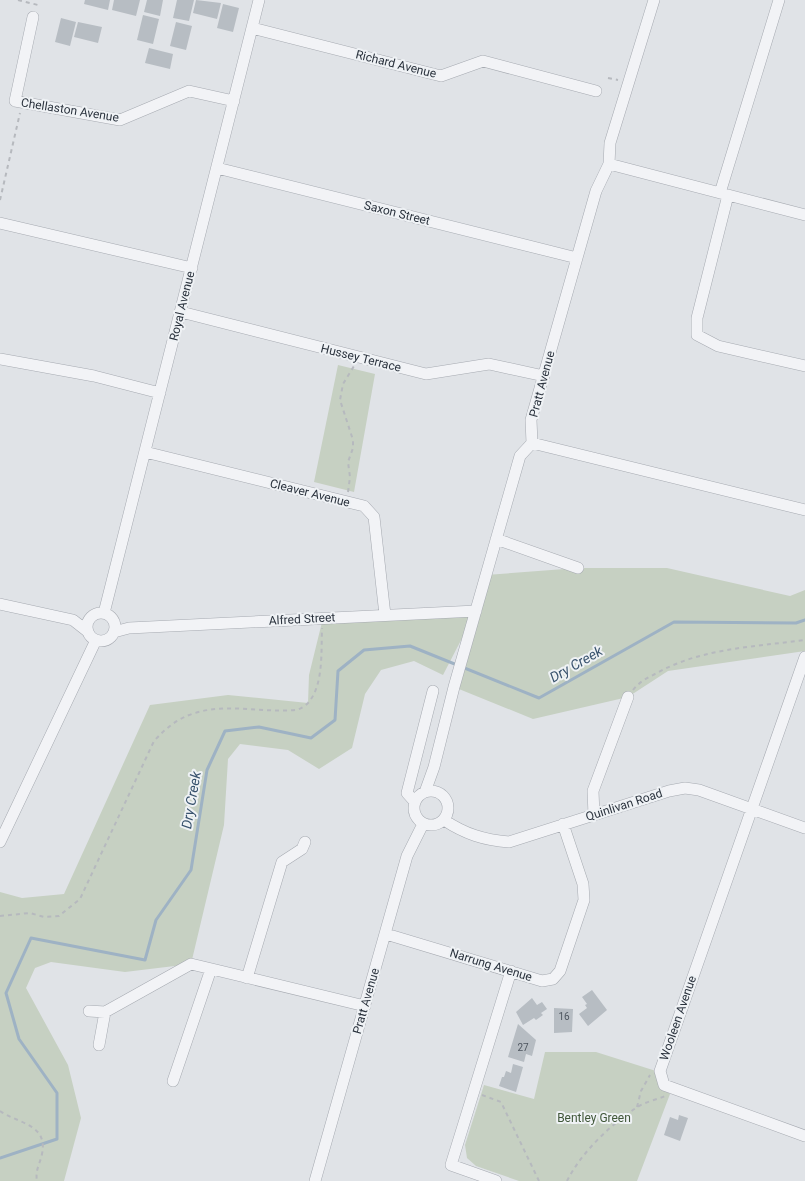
<svg xmlns="http://www.w3.org/2000/svg" width="805" height="1181" font-family="Roboto,sans-serif">
	<style>
		.park { fill: #c6d0c2 }
		.lines { fill: none; stroke-linecap: round; stroke-linejoin: round }
		.stream { stroke: #9eb2c4; stroke-width: 3 }
		.building { fill: #b7bdc3 }
		.minor-casing { stroke: #a6aab1; stroke-width: 12 }
		.path { stroke: #b6b9be; stroke-width: 2; stroke-dasharray: 4 4; stroke-linecap: butt }
		.minor { stroke: #f2f3f6; stroke-width: 11 }
		.labels { text-anchor: middle; dominant-baseline: central; stroke-width: 4; stroke-linejoin: round; paint-order: stroke }
		.number-label { font-size: 10px; fill: #4d555e }
		.street-label { font-size: 12px; fill: #2a323d; stroke: #eff2f5 }
		.park-label { font-size: 12px; fill: #405739; stroke: #eff2f5 }
		.water-label { font-size: 14px; font-style: italic; fill: #38526d; stroke: #eff2f5 }
	</style>
	<rect width="100%" height="100%" fill="#e0e3e7"/>
	<!-- park -->
	<path class="park" d="M338,365L375,374L354,492L314,482Z
		M578,568H667L790,596L805,590V651L668,671L628,697L533,719L454,687L474,615L443,675L414,661L381,670L365,694L352,748L319,769L288,750L240,744L228,759L224,825L191,964L125,972L51,962L35,968L26,988L68,1065L81,1118L64,1181H0V892L22,898L64,894L150,705L228,695L308,703L309,675L323,618L475,611L486,575Z
		M545,1052H596L656,1071L662,1087L670,1094L637,1181H519L476,1166L467,1158L465,1145L484,1085L534,1099Z"/>
	<g class="lines">
		<!-- stream -->
		<path class="stream" d="M0,1158L57,1139V1093L19,1039L6,993L31,938L145,960L156,920L191,870L207,770L225,731L259,727L311,738L335,720L338,671L364,650L410,646L539,698L674,622L796,623L805,620"/>
	</g>
	<!-- building -->
	<path class="building" d="M85,0H110L108,10L84,4Z
		M114,0H140L136,16L112,10Z
		M147,0H163L160,16L144,12Z
		M177,0H194L189,21L173,18Z
		M196,0L221,3L217,19L193,13Z
		M223,4L239,8L233,32L217,28Z
		M143,15L159,19L153,44L137,40Z
		M61,18L76,22L70,46L55,42Z
		M78,22L102,27L98,43L74,37Z
		M176,22L192,26L186,50L170,46Z
		M149,48L173,54L170,69L145,63Z
		M592,990L607,1010L588,1026L579,1014L587,1008L585,1005L587,1004L582,997Z
		M532,998L537,1005L542,1002L547,1009L541,1013L543,1015L536,1020L534,1018L523,1025L516,1012Z
		M554,1008L573,1009L572,1032L554,1033Z
		M518,1024L536,1040L532,1056L526,1054L524,1062L508,1057Z
		M513,1064L523,1067L516,1092L499,1086L502,1077H504L506,1071L511,1073Z
		M679,1115L688,1118L680,1141L664,1135L670,1117L678,1120Z"/>
	<g class="lines">
		<!-- minor casing -->
		<g class="minor-casing">
			<path id="minor" d="M33,17L15,101L120,120L189,91L234,101
				M252,28L441,76L483,61L596,91
				M609,164L805,215
				M217,168L577,258
				M720,193L779,0
				M728,195L697,318V335L718,346L805,366
				M0,223L192,268
				M181,312L426,374L489,364L544,376
				M0,359L94,376L160,393
				M532,443L805,510
				M145,452L364,506L374,517L385,615
				M496,539L578,568
				M0,604L73,620L87,631
				M104,613L259,0
				M87 627a14 14 0 1 1 28 0a14 14 0 1 1-28 0Z
				M114,632L129,628L476,611
				M805,657L660,1071L664,1085L805,1136
				M414 808a17 17 0 1 1 34 0a17 17 0 1 1-34 0Z
				M425,792L434,767L454,687L520,456L532,443L531,420L596,191L609,164L610,143L654,0
				M415,802L407,793L433,691
				M594,815L593,791L628,697
				M444,820C465,834 484,840 509,842L669,791L685,788L699,790L805,828
				M0,842L96,640
				M386,934L542,981L553,979L560,971L584,900L583,884L563,824
				M247,978L282,862L302,849L305,842
				M89,1011L105,1012
				M99,1045L105,1012L191,964L365,1006
				M173,1081L211,969
				M315,1181L407,856L423,824
				M496,1181L451,1165L511,971"/>
		</g>
		<!-- path -->
		<path class="path" d="M18,0L38,5
			M608,78L618,80
			M0,200L20,113
			M348,492L350,477L348,462L353,448V440L340,400L343,384L354,366
			M633,690C639,682 647,678 655,674C701,648 753,647 805,640
			M0,916L30,913L44,917L59,916L80,899L154,741C166,728 178,718 195,713C227,703 262,713 295,710C299,710 305,706 308,703C324,685 321,650 322,628
			M482,1095L501,1102L539,1181
			M637,1107L641,1091L650,1075
			M0,1111C19,1124 48,1124 42,1154C40,1164 35,1170 37,1181
			M567,1181C581,1153 610,1125 636,1108C644,1102 656,1100 665,1096"/>
		<!-- minor -->
		<use href="#minor" class="minor"/>
	</g>
	<g class="labels">
		<!-- number labels -->
		<g class="number-label">
			<text x="564" y="1016">16</text>
			<text x="523" y="1047">27</text>
		</g>
		<!-- street labels -->
		<g class="street-label">
			<text transform="translate(396 64) rotate(14)">Richard Avenue</text>
			<text transform="translate(70 110) rotate(9)">Chellaston Avenue</text>
			<text transform="translate(397 213) rotate(14)">Saxon Street</text>
			<text transform="translate(182 306) rotate(-76)">Royal Avenue</text>
			<text transform="translate(361 358) rotate(14)">Hussey Terrace</text>
			<text transform="translate(542 384) rotate(-75)">Pratt Avenue</text>
			<text transform="translate(310 493) rotate(14)">Cleaver Avenue</text>
			<text transform="translate(302 619) rotate(-3)">Alfred Street</text>
			<text transform="translate(624 805) rotate(-18)">Quinlivan Road</text>
			<text transform="translate(491 965) rotate(17)">Narrung Avenue</text>
			<text transform="translate(366 1001) rotate(-74)">Pratt Avenue</text>
			<text transform="translate(678 1018) rotate(-71)">Wooleen Avenue</text>
		</g>
		<!-- park labels -->
		<g class="park-label">
			<text x="594" y="1118">Bentley Green</text>
		</g>
		<!-- water labels -->
		<g class="water-label">
			<text transform="translate(576 664) rotate(-30)">Dry Creek</text>
			<text transform="translate(191 800) rotate(-80)">Dry Creek</text>
		</g>
	</g>
</svg>
